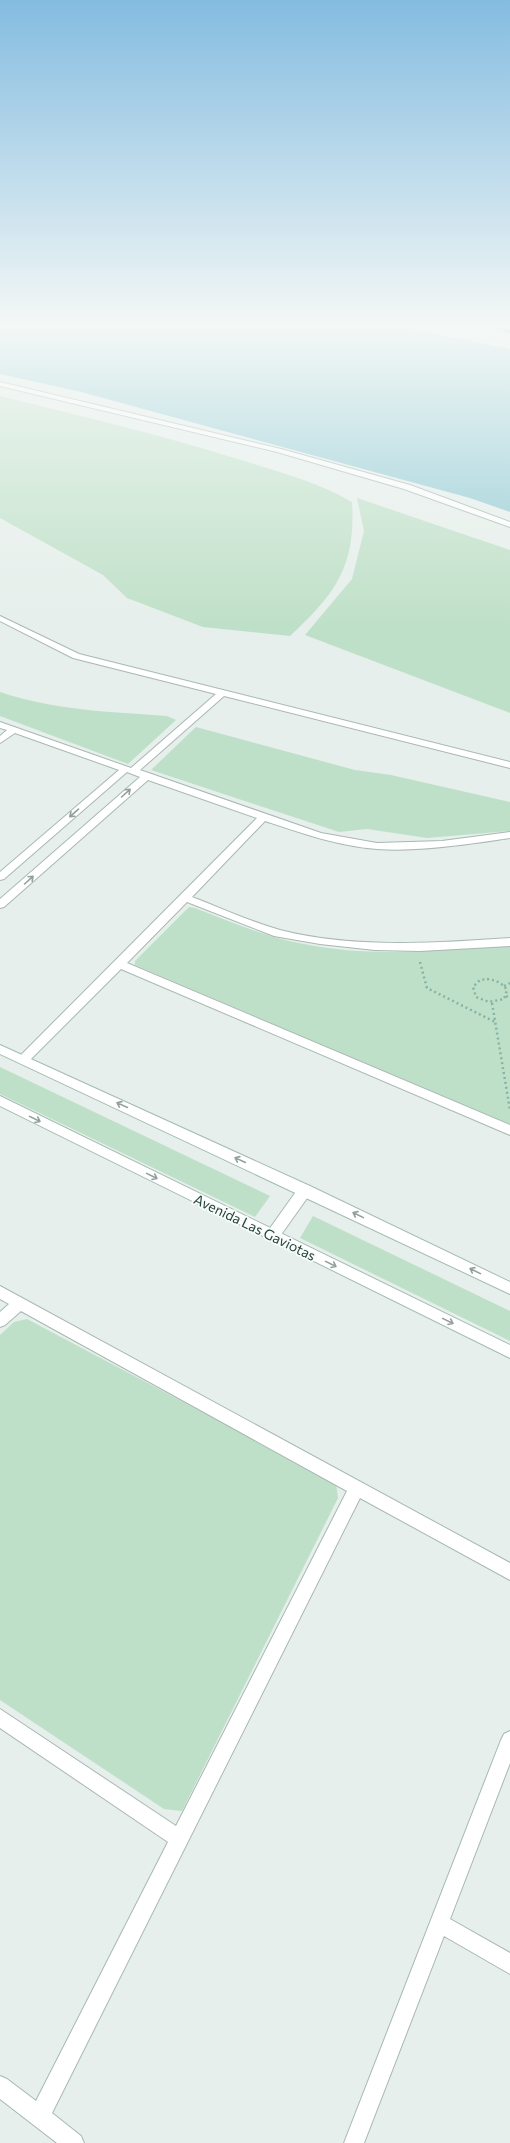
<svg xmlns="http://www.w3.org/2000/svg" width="510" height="2143" font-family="Commissioner,sans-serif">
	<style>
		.green { fill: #bfe0c8 }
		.water { fill: #8ec9d4 }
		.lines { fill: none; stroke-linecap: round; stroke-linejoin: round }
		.street-casing { stroke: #a8b8b2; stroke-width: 2 }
		.secondary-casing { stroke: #a4bbb3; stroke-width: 2 }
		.highway-casing { stroke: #c2cac8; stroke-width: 2 }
		.path { stroke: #86b3a5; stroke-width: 2.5; stroke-dasharray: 2 3; stroke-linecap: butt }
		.street { fill: #fff; fill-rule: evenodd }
		.secondary { fill: #fff; fill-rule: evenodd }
		.highway { fill: #2f6f62; fill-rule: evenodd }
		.oneway { stroke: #92a09c }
		.labels { text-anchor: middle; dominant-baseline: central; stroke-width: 3.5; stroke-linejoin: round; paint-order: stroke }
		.street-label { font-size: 14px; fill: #24423a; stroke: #f7fbf9 }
	</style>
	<rect width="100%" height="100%" fill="#e6efeb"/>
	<!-- green -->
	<path class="green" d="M0,396C81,416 162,435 241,460C279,472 318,482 352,502C356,567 335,594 290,636L203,627L127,598L103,575L0,518Z
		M357,498L510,550V713L305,635L352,579L364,531Z
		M0,692C53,710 111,712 167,716L176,720L128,764L0,716Z
		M196,727L355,770L391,775L510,802V831L427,838L367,829L339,832L151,770Z
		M189,907L195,908C231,922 266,937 304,944C372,958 442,950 510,946V1125L135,965V961Z
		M0,1067L270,1196L255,1217L0,1094Z
		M313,1216L510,1311V1341L300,1238Z
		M27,1319L336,1483L338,1498L182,1811L164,1809L0,1700V1335L14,1322Z"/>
	<!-- water -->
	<path class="water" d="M0,326H396L510,349V512L470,498L81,392L0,374Z"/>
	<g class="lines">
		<!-- street casing -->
		<g class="street-casing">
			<path id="street" d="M0,382L281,449L410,485L510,522V527L404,489L277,452L0,386Z
				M0,616L79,654L510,762V768L224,696L140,770L321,833L377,843L442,841L510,832V838C468,844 419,852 377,849C338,846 301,833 265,821L192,897C221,908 251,922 280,930C355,949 434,943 510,938V946L420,951L375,950L320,944L274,936L187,902L127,963L510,1125V1135L121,969L28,1062H20L18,1059L20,1056L257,818L148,780L4,907L0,908V899L140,777L127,772L4,879L0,880V872L119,770L15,733L0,743V736L7,730L0,728V722L131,768L216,694L73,658L0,621Z
				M305,1185L310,1186L311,1190L310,1194L278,1239L273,1240L268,1239L266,1235L268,1231L300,1186Z
				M0,1286L510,1563V1580L360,1498L52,2113L81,2136L84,2143H57L0,2099V2076L7,2079L36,2101L168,1842L0,1728V1709L176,1826L347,1491L21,1311L5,1325L0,1327V1312L9,1304L0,1299Z
				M510,1731V1763L450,1919L510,1953V1974L444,1936L364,2143H344L501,1740L504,1734Z"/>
		</g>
		<!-- secondary casing -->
		<g class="secondary-casing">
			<path id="secondary" d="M0,1045L310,1186L510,1282V1294L0,1054Z
				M0,1096L510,1345V1358L0,1106Z"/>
		</g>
		<!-- highway casing -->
		<g class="highway-casing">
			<path id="highway" d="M485,326L510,329V333L486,327Z"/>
		</g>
		<!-- path -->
		<path class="path" d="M420,962L427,988L495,1022
			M487,979C496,980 502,983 507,990L504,999L489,1002L476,997L473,987L480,980Z
			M504,986L510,983
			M506,996L510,998
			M492,1003L510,1110"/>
		<!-- street -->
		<use href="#street" class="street"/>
		<!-- secondary -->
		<use href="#secondary" class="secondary"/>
		<!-- highway -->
		<use href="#highway" class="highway"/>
	</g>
	<!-- one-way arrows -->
	<defs><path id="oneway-shaft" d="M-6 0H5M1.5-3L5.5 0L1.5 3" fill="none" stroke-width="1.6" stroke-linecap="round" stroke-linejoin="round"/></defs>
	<g class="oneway">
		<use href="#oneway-shaft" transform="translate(126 793) rotate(-42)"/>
		<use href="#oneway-shaft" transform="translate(74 813) rotate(139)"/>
		<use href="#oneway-shaft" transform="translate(29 880) rotate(-42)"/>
		<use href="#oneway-shaft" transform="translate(122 1105) rotate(-155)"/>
		<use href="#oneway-shaft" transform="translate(35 1119) rotate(26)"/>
		<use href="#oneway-shaft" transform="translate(240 1160) rotate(-155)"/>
		<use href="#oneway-shaft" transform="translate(152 1176) rotate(26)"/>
		<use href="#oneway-shaft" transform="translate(358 1215) rotate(-154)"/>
		<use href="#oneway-shaft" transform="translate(331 1264) rotate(26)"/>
		<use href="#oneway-shaft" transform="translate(475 1271) rotate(-154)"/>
		<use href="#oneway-shaft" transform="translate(448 1321) rotate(26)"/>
	</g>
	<!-- sky -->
	<linearGradient id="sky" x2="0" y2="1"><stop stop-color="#84bce0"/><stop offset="0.52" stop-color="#f4f8f6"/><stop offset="1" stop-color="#f4f8f6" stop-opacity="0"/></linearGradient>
	<rect width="510" height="626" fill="url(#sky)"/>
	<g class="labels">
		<!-- street labels -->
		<g class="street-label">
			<text transform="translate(255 1227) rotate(26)">Avenida Las Gaviotas</text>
		</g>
	</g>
</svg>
